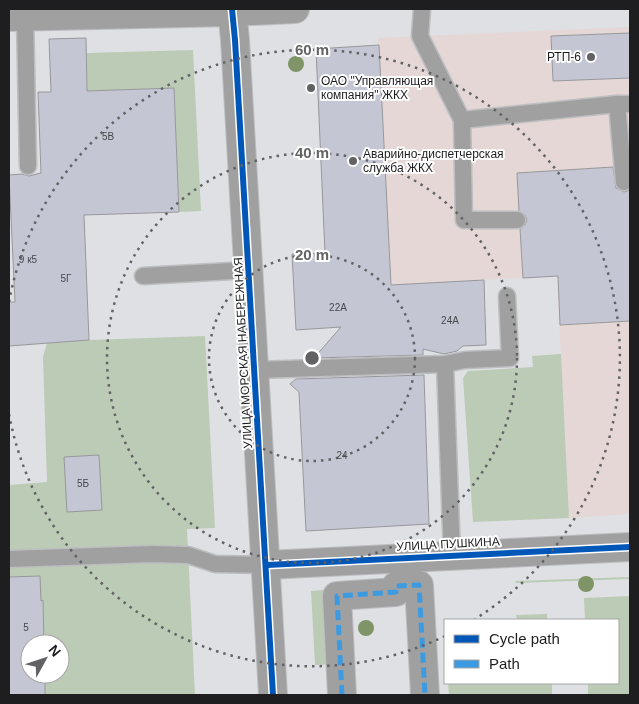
<svg xmlns="http://www.w3.org/2000/svg" width="639" height="704" font-family="Arial,sans-serif">
<rect width="100%" height="100%" fill="#dfe0e4"/>
<!-- industrial -->
<polygon fill="#e4d7d5" points="630,27 630,514 569,518 557,276 391,285 378,38"/>
<!-- green -->
<g fill="#bccbb5" fill-rule="evenodd">
<polygon points="193,50 201,211 179,212 174,88 87,91 87,53"/>
<path d="M205 336 215 528 187 529 195 695H9V485L47 482 43 357 47 343 89 340ZM30 644H60V674H30Z"/>
<polygon points="561,354 569,518 473,522 463,378 468,371 533,367 532,356"/>
<polygon points="630,577 630,579 516,583 515,581"/>
<polygon points="334,589 337,664 315,665 311,591"/>
<polygon points="630,596 630,695 588,695 588,683 618,683 618,620 585,620 584,598"/>
<polygon points="547,614 547,620 517,620 516,615"/>
<polygon points="448,683 552,683 552,695 449,695"/>
</g>
<!-- building -->
<g fill="#c4c6d3" stroke="#98989b">
<polygon points="630,33 630,78 553,81 551,36"/>
<polygon points="86,38 87,91 174,88 179,212 84,215 89,340 9,346 9,302 15,302 9,175 22,174 29,176 41,173 38,92 51,92 49,39"/>
<polygon points="379,45 391,285 484,280 486,345 463,346 457,351 444,354 423,349 423,355 314,358 341,327 296,330 292,254 325,253 316,49"/>
<polygon points="613,167 616,188 624,192 630,190 630,321 560,325 558,276 523,278 520,229 525,225 527,220 525,215 519,211 517,173"/>
<polygon points="424,375 429,524 306,531 299,392 290,384 296,379"/>
<polygon points="99,455 102,510 67,512 64,457"/>
<polygon points="40,576 41,601 43,600 44,644 30,644 30,674 45,674 45,695 9,695 9,577"/>
</g>
<g fill="none" stroke-linecap="round" stroke-linejoin="round">
<defs>
<g id="lane">
<polyline points="422,9 420,36 462,120 464,220 517,220"/>
<polyline points="25,16 28,166"/>
<polyline points="462,120 617,104"/>
<polyline points="624,182 617,104 630,104"/>
<polyline points="143,276 249,270"/>
<polyline points="445,364 452,556"/>
<polyline points="255,370 445,364 465,360 510,358 507,296"/>
<polyline points="9,559 152,554 188,555 215,564 267,565"/>
</g>
<g id="street">
<polyline points="232,9 235,40 273,695"/>
<polyline points="9,17 232,12 295,9"/>
<polyline points="267,565 630,547"/>
<polyline points="342,695 337,596 396,592 396,586 419,585 425,695"/>
</g>
</defs>
<!-- lane casing -->
<use href="#lane" stroke="#bdbec0" stroke-width="19"/>
<!-- street casing -->
<use href="#street" stroke="#bdbec0" stroke-width="30"/>
<!-- lane -->
<use href="#lane" stroke="#a1a0a1" stroke-width="16"/>
<!-- street -->
<use href="#street" stroke="#a1a0a1" stroke-width="28"/>
<!-- quiet -->
<polyline stroke="#3c9be0" stroke-width="5" stroke-dasharray="10 5" stroke-linecap="butt" points="342,695 337,596 396,592 396,586 419,585 425,695"/>
<defs>
<g id="cycleway">
<polyline points="232,9 235,40 273,695"/>
<polyline points="267,565 630,547"/>
</g>
</defs>
<!-- cycleway casing -->
<use href="#cycleway" stroke="#fff" stroke-width="9"/>
<!-- cycleway -->
<use href="#cycleway" stroke="#0057b8" stroke-width="6"/>
</g>
<!-- trees -->
<g fill="#7f9568">
<circle cx="296" cy="64" r="8"/>
<circle cx="586" cy="584" r="8"/>
<circle cx="366" cy="628" r="8"/>
</g>
<!-- distance rings -->
<g fill="none" stroke="#626265" stroke-width="2.5" stroke-dasharray="2.5 5">
<circle cx="312" cy="358" r="103"/>
<circle cx="312" cy="358" r="205"/>
<path d="M445 636A308 308 0 0 1 9 414M9 302A308 308 0 1 1 475 619"/>
</g>
<!-- markers -->
<g fill="#626265" stroke="#fff" stroke-width="2">
<circle cx="591" cy="57" r="5"/>
<circle cx="311" cy="88" r="5"/>
<circle cx="353" cy="161" r="5"/>
</g>
<g text-anchor="middle" stroke-width="4" stroke-linejoin="round" paint-order="stroke">
<!-- number labels -->
<g font-size="10" fill="#48484e">
<text x="108" y="140">5В</text>
<text x="28" y="263">9 к5</text>
<text x="66" y="282">5Г</text>
<text x="338" y="311">22А</text>
<text x="450" y="324">24А</text>
<text x="342" y="459">24</text>
<text x="83" y="487">5Б</text>
<text x="26" y="631">5</text>
</g>
<!-- poi labels -->
<g font-size="12" fill="#1e1e21" stroke="#fff" text-anchor="start">
<text x="581" y="61" text-anchor="end">РТП-6</text>
<text x="321" y="85">ОАО "Управляющая<tspan x="321" dy="14">компания" ЖКХ</tspan></text>
<text x="363" y="158">Аварийно-диспетчерская<tspan x="363" dy="14">служба ЖКХ</tspan></text>
</g>
<!-- street labels -->
<g font-size="12" fill="#1e1e21" stroke="#fff">
<text transform="translate(243 353) rotate(-93)" y="4">УЛИЦА МОРСКАЯ НАБЕРЕЖНАЯ</text>
<text transform="translate(448 544) rotate(-3)" y="4">УЛИЦА ПУШКИНА</text>
</g>
</g>
<circle cx="312" cy="358" r="8" fill="#626265" stroke="#fff" stroke-width="2.5"/>
<g font-size="15" text-anchor="middle" font-weight="bold" fill="#626265" stroke="#fff" stroke-width="4" stroke-linejoin="round" paint-order="stroke">
<text x="312" y="55">60 m</text>
<text x="312" y="158">40 m</text>
<text x="312" y="260">20 m</text>
</g>
<!-- border -->
<rect width="639" height="704" fill="none" stroke="#1e1e21" stroke-width="20"/>
<!-- legend -->
<rect x="444" y="619" width="175" height="65" fill="#ffffff" stroke="#a5a5a6"/>
<rect x="454" y="635" width="25" height="8" fill="#0057b8" stroke="#a5a5a6"/>
<text x="489" y="644" font-size="15" fill="#1e1e21">Cycle path</text>
<rect x="454" y="660" width="25" height="8" fill="#3c9be0" stroke="#a5a5a6"/>
<text x="489" y="669" font-size="15" fill="#1e1e21">Path</text>
<!-- north arrow -->
<g transform="translate(45 659) rotate(50)"><circle r="24" fill="#ffffff" stroke="#a5a5a6"/>
<path d="M0-4L9 19L0 12L-9 19Z" fill="#626265"/>
<text y="-8" font-size="14" font-weight="bold" text-anchor="middle" fill="#1e1e21">N</text>
</g>
</svg>
